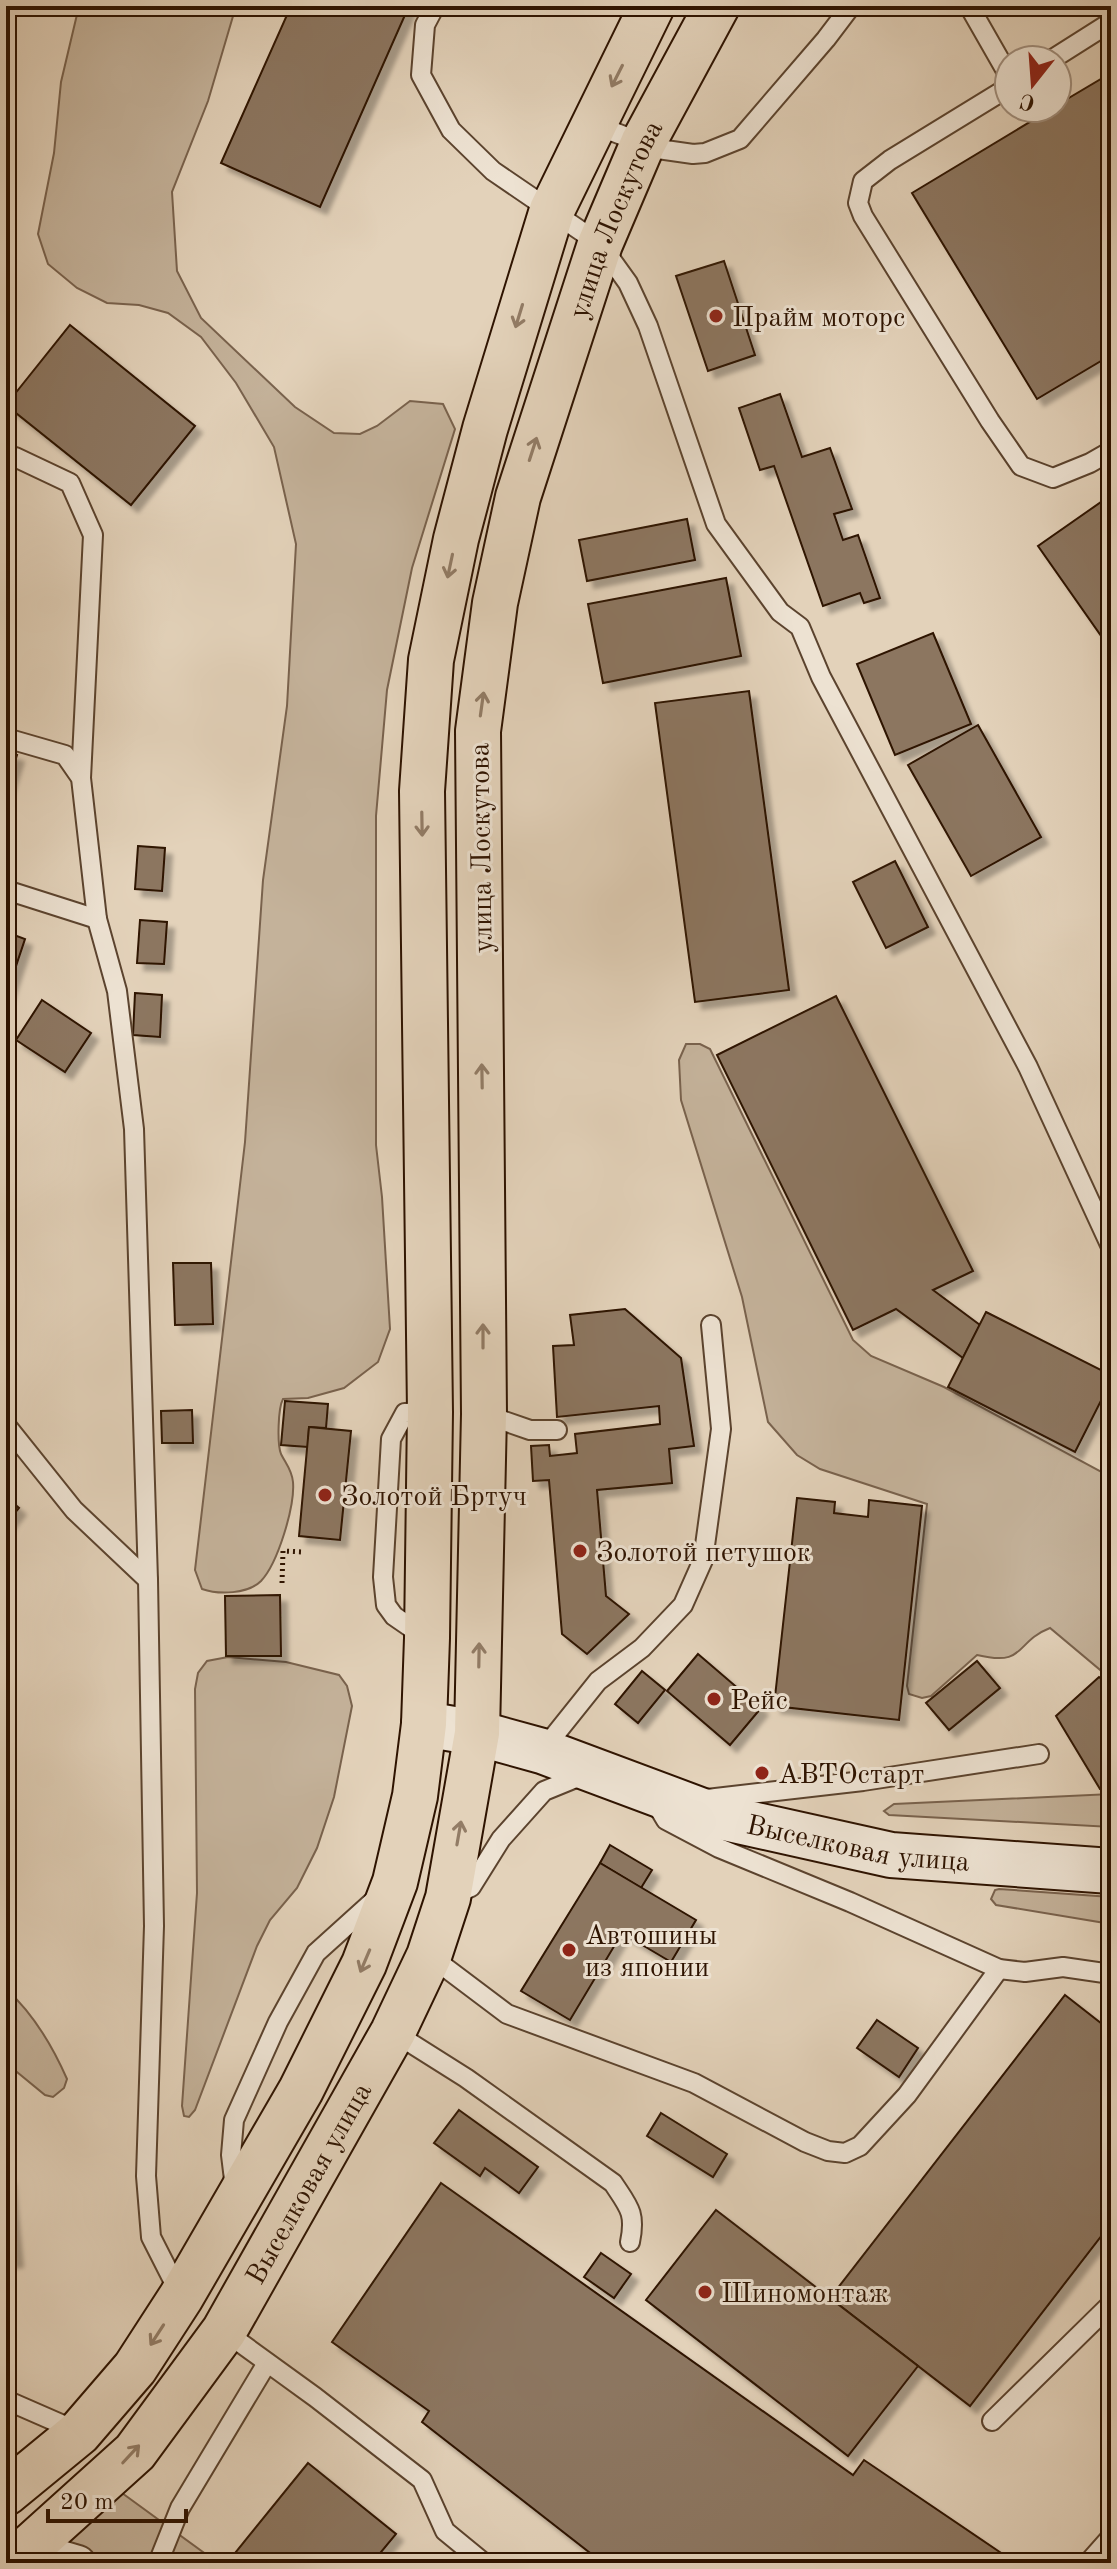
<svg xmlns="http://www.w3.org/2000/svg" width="1117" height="2569" font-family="'Old Standard TT',serif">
<defs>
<filter id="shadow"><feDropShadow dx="7" dy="7" stdDeviation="2" flood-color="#0004"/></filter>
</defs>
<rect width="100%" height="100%" fill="#e3d2ba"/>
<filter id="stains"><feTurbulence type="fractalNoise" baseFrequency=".0025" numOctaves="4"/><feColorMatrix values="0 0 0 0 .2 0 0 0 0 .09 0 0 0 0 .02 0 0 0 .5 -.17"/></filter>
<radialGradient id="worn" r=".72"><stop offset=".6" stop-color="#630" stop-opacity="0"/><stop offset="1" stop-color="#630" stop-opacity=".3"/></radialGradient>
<!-- green -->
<g fill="#c4b29a" stroke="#79624d" stroke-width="2">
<path d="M79 6H236L208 101 172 192 177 271 201 318 295 407 334 433 360 434 377 426 410 401 443 404 455 429 412 568 387 690 376 816V1145L382 1197 390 1329 378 1362 344 1388 308 1398 283 1399C278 1408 277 1444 281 1454 286 1464 292 1470 293 1482 295 1506 278 1563 261 1581 248 1594 219 1595 202 1589L195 1570 245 1142 263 880 287 706 296 544 274 447 236 383 201 337 168 313 139 305 107 303 77 288 48 264 38 234 54 153 61 82Z"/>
<path d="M686 1044H700L710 1049 853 1340 871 1356 944 1387 1111 1477V1679L1050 1628C1014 1642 1027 1667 977 1655L931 1696 922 1698 909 1694 907 1686 927 1504 820 1469 797 1455 768 1422 742 1297 681 1100 679 1060Z"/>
<polygon points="228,1657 286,1662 339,1675 347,1686 352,1706 334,1797 317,1848 297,1888 270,1920 257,1946 195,2110 189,2117 184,2116 182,2106 197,1893 195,1689 198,1673 207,1661"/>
<polygon points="1111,1794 1111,1827 889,1815 884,1811 894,1804"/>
<polygon points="999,1889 1111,1897 1111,1924 996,1905 991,1899 995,1890"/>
<path d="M6 1989C34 2014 52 2045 67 2079L64 2088 53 2097 45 2095 6 2063Z"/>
<polygon points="122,2493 218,2563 20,2563"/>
</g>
<!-- building -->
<g fill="#8c7661" stroke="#2e1300" stroke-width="2" filter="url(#shadow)">
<polygon points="291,6 409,6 320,207 221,163"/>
<polygon points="1111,73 1111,355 1037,399 912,193 1053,108 1057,108 1057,105"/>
<polygon points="724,261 755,355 708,371 676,276"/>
<polygon points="70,325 195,426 131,505 6,405"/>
<polygon points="780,394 802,457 830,448 852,509 834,514 843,540 858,535 880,598 864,603 860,593 823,606 774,466 760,470 739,408"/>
<polygon points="1111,495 1111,650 1038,546"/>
<polygon points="687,519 695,560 587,581 579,540"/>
<polygon points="726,578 741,656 603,683 588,604"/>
<polygon points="933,633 971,724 895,755 857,664"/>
<polygon points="749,691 789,990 695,1002 655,703"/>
<polygon points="978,725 1041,837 971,876 908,765"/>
<polygon points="6,752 17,755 6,789"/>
<polygon points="138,846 165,848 162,891 135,889"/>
<polygon points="895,861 928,927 886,948 853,882"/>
<polygon points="140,920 167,922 164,964 137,963"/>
<polygon points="6,932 25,939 6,996"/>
<polygon points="135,993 162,995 160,1037 133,1035"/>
<polygon points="836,996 973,1271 933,1290 980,1325 963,1358 896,1309 853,1330 717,1055"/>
<polygon points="42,1000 91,1033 65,1072 16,1040"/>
<polygon points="173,1263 211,1263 213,1324 175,1325"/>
<polygon points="625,1309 681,1358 694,1446 669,1449 672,1483 597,1490 606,1596 629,1614 587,1654 562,1634 549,1480 533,1481 531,1446 549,1445 550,1456 577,1453 575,1434 660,1424 659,1406 557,1417 553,1346 574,1345 570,1315"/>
<polygon points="986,1312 1111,1375 1111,1381 1075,1452 948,1387"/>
<polygon points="285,1401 328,1404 326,1428 309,1427 308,1447 281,1445"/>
<polygon points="192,1410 193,1443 162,1443 161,1411"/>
<polygon points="309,1427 351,1431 340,1540 299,1536"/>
<polygon points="6,1497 19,1508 6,1524"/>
<polygon points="797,1498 835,1502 834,1513 868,1517 869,1500 922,1506 899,1720 774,1706"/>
<polygon points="280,1595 281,1656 226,1656 225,1596"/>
<polygon points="698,1654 761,1708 730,1745 667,1691"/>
<polygon points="977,1661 1000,1688 949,1730 926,1703"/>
<polygon points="642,1671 665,1690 638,1723 615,1704"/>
<polygon points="1099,1677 1111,1686 1111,1789 1100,1789 1056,1716"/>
<polygon points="610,1845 652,1870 641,1888 600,1863"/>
<polygon points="600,1863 696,1920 671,1962 622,1933 570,2020 521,1991"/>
<polygon points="1065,1995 1111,2031 1111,2234 1106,2230 970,2406 830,2298"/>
<polygon points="877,2020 918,2048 899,2077 857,2048"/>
<polygon points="459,2110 538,2167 519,2193 485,2168 480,2176 434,2143"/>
<polygon points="661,2113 727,2154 713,2177 647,2136"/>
<polygon points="6,2177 8,2177 16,2260 6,2261"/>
<polygon points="441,2183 853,2475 864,2460 1013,2561 1012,2563 603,2563 422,2422 429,2411 332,2342"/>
<polygon points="716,2210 918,2366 848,2456 646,2300"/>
<polygon points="601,2253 631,2274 614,2298 584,2277"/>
<polygon points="308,2463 396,2534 372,2563 248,2563 235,2553"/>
</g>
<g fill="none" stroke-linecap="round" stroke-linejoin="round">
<defs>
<g id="lane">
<polyline points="435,6 425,25 421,75 451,130 493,171 600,244 628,283 648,326 716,524 780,612 800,627 821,677 1028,1067 1111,1247"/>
<polyline points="969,6 1009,76"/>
<polyline points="1051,60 1111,22"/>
<polyline points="1009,87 890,160 863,181 858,203 863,216 990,421 1021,466 1053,478 1090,463 1111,451"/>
<polyline points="593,124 658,149 693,154 705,153 740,139 826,39 851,6"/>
<polyline points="6,459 15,457 70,483 93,535 81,778"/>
<polyline points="6,738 65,755 81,778 97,919 117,991 134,1129 148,1580 154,1926 146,2176 151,2237 180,2294"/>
<polyline points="6,890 97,919"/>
<polyline points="484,1414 530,1430 557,1430"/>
<polyline points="6,1425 74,1510 148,1580"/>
<polyline points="423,1636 394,1616 386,1605 383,1577 391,1439 405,1413 430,1412"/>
<polyline points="542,1751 598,1681 642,1648 683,1605 703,1560 721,1429 711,1325"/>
<polyline points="707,1799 863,1781 1039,1754"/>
<polyline points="657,1805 666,1820 719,1848 850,1902 999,1969 1025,1972 1063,1967 1111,1974"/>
<polyline points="451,1896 471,1887 501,1839 544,1791 588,1773"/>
<polyline points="430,1956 507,2014 694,2083 805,2142 828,2151 845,2153 860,2146 907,2095 999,1969"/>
<path d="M393 2032 466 2078 613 2183C629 2207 636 2213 630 2242"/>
<polyline points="235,2188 231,2155 234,2120 278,2022 316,1953 378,1897"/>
<polyline points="224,2331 315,2397 422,2480 445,2531 484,2563"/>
<polyline points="6,2400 77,2431"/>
<polyline points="992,2421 1111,2304"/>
<polyline points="158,2563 180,2508 267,2363"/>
<polyline points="1088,2563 1111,2537"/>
</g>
<polyline id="street" points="30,2549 78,2563"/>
<g id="secondary">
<path id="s1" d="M424 1724 477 1733 542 1751 716 1816 891 1855 1111 1871"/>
</g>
<g id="primary">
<polyline points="6,2493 79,2433 135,2368 181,2297 301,2090 364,1964 395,1882 415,1796 424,1724 427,1638 430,1412 422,791 431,660 456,539 485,429 552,210 652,6"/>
<path id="s2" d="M12 2563 135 2452 224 2331 393 2032 429 1956 448 1898 477 1733 484 1414 478 731 495 603 518 497 600 244 643 143 717 6"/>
</g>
</defs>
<!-- lane casing -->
<use href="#lane" stroke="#5b432e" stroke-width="22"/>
<!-- street casing -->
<use href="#street" stroke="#5b432e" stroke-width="38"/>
<!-- secondary casing -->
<use href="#secondary" stroke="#2e1300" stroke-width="48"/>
<!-- primary casing -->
<use href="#primary" stroke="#2e1300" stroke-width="48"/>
<!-- path -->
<polyline stroke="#2e1300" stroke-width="5" stroke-dasharray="2 4" stroke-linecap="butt" points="282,1583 283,1551 303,1552"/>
<!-- lane -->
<use href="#lane" stroke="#ede2d2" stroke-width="18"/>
<!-- street -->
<use href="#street" stroke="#ede2d2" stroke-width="34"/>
<!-- secondary -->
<use href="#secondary" stroke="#ede2d2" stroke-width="44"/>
<!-- primary -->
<use href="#primary" stroke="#e3d2ba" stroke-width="44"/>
</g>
<!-- one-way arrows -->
<defs><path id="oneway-shaft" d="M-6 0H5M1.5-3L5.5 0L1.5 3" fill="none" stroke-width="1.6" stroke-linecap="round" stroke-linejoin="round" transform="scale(2)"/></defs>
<g stroke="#927c66">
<use href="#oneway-shaft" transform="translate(617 76) rotate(117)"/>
<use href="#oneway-shaft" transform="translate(519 316) rotate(107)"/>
<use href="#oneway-shaft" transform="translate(533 449) rotate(-72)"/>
<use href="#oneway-shaft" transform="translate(450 566) rotate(102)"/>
<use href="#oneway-shaft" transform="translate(482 704) rotate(-82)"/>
<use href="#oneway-shaft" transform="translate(422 824) rotate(89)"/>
<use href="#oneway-shaft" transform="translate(482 1076) rotate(-91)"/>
<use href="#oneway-shaft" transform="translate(483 1336) rotate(-90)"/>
<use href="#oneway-shaft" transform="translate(479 1655) rotate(-89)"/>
<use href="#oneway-shaft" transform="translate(459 1833) rotate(-80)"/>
<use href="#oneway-shaft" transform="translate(365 1961) rotate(113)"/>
<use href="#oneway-shaft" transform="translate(157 2335) rotate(123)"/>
<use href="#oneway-shaft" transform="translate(131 2454) rotate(-47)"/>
</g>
<!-- markers -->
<g fill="#8f2418" stroke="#ede2d2" stroke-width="3">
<circle cx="716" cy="316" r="8"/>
<circle cx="325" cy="1495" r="8"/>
<circle cx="580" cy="1551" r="8"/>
<circle cx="714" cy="1699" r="8"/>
<circle cx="762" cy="1773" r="8"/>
<circle cx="569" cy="1950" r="8"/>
<circle cx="705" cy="2292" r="8"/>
</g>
<g text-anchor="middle" stroke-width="6" stroke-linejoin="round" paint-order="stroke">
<!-- street labels -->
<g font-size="28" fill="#2e1300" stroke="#ede2d2">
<text dy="10" stroke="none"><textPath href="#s2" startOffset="2506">улица Лоскутова</textPath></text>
<text transform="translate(480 848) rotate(-91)" y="10">улица Лоскутова</text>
<text dy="10" stroke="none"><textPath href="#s1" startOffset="452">Выселковая улица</textPath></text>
<text dy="10" stroke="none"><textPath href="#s2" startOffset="486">Выселковая улица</textPath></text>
</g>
<!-- poi labels -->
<g font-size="28" fill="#2e1300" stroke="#ede2d2" text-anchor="start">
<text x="732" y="326">Прайм моторс</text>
<text x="341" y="1505">Золотой Бртуч</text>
<text x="596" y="1561">Золотой петушок</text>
<text x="730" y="1709">Рейс</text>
<text x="778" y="1783">АВТОстарт</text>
<text x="585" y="1944">Автошины<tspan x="585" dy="32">из японии</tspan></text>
<text x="721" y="2302">Шиномонтаж</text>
</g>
</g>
<!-- margin -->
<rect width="1117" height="2569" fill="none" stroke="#e3d2ba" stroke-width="32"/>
<rect x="8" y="8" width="1101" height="2553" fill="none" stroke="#2e1300" stroke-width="4"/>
<rect x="16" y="16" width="1085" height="2537" fill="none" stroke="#2e1300" stroke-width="2"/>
<!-- north arrow -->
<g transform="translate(1033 84) rotate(197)"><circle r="38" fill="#ede2d2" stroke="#a18f7e" stroke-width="2"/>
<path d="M0-6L14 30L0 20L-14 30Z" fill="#8f2418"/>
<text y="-12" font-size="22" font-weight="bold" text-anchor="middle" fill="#2e1300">С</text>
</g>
<!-- scale -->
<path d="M48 2509v12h138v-12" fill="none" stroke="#2e1300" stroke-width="4"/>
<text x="60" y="2509" font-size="24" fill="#2e1300" stroke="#ede2d2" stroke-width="6" paint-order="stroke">20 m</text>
<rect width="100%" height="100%" filter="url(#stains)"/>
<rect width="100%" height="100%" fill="url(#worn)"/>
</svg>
